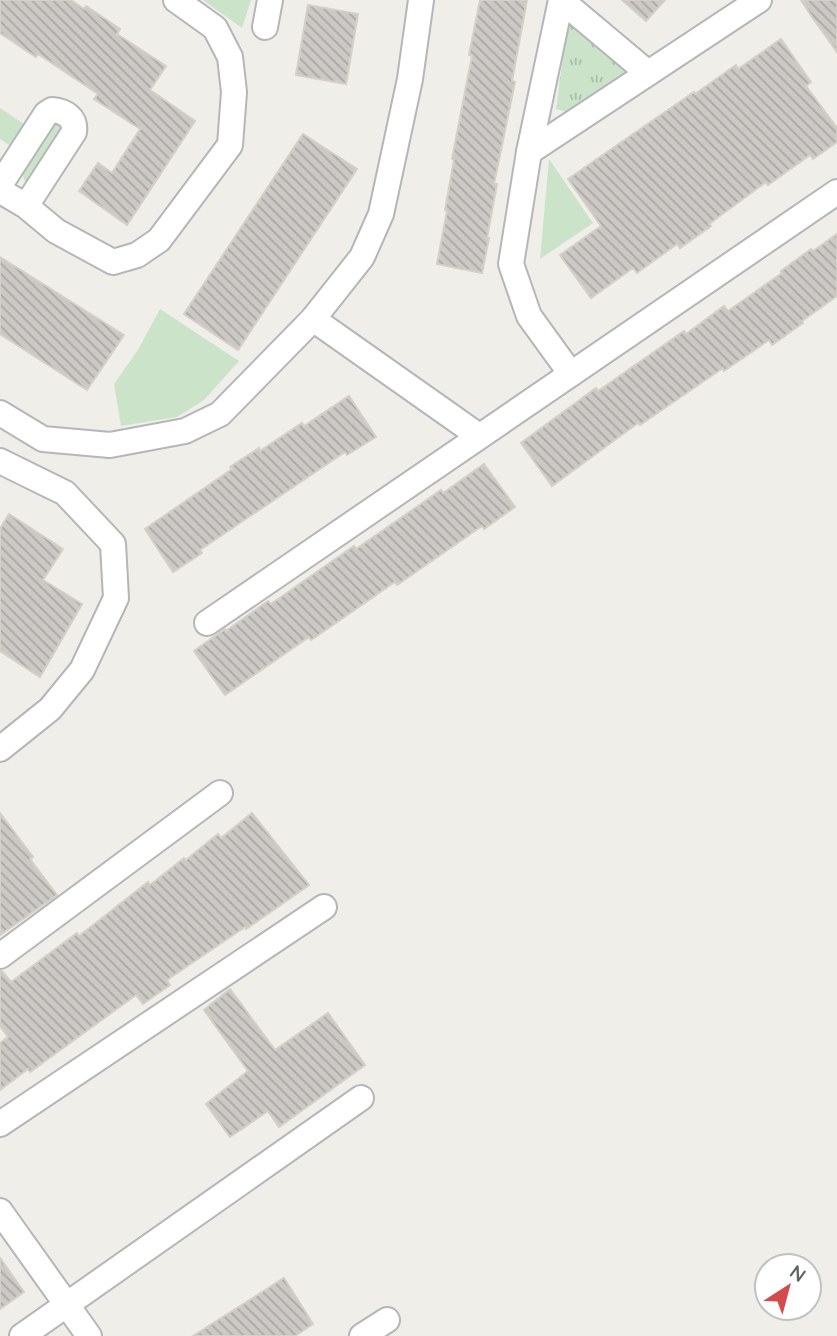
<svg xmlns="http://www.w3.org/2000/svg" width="837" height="1336" font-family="Quicksand,sans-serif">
<defs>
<pattern id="park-tufts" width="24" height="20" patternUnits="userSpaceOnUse" patternTransform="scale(1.75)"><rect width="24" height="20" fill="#cbe4c9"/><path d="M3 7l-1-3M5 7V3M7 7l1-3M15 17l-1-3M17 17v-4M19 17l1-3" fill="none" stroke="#a8bca7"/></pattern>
<pattern id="building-back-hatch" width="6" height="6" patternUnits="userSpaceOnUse" patternTransform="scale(1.75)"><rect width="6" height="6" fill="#ccc9c5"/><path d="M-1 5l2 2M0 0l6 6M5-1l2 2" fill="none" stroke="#a9a7a4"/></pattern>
</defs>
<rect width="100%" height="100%" fill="#f0eee9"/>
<!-- green -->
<g fill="#cbe4c9">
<polygon points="203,0 251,0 242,28"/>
<polygon points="0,108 24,124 9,145 0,139"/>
<polygon points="52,125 61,125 62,136 32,183 24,180 22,170"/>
<polygon points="549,159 593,223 540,259"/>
<polygon points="160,309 239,361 204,400 177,417 121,426 114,384 138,350"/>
</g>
<!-- park -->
<polygon fill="url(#park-tufts)" points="574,17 627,66 627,74 567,112 556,109 567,26"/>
<!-- building -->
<g fill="url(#building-back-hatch)" stroke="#d4cfc8" stroke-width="2">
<polygon points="0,0 71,0 84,9 86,6 120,29 117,34 166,66 150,90 195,121 127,225 79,191 98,163 112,173 140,129 94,99 98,94 38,54 36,57 0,33"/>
<polygon points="480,0 527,0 512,81 515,82 494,184 497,184 487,238 489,238 482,273 437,264 447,211 445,210 454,160 452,159 472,56 469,55"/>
<polygon points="622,0 665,0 646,21"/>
<polygon points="801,0 837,0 837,52 812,17"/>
<polygon points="308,5 358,14 346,84 296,75"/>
<polygon points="781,39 811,82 806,86 837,128 837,142 813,159 810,155 768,185 766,182 709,224 711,226 680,248 677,244 637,273 633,268 591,298 560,255 601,226 568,179 694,92 695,94 736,65 738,69"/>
<polygon points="303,134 357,169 238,350 184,314"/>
<polygon points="837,234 837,296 802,321 803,323 772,345 769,340 724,371 723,368 640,425 638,423 552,486 521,443 596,388 598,391 684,331 686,334 724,306 728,311 782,273 781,271 811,249 813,251"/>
<polygon points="0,257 124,335 87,390 0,334"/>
<polygon points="349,396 376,437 347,455 345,452 200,550 202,553 173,572 145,529 232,469 230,467 259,448 260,451 302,423 304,426"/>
<polygon points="484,464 515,507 484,529 482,526 397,585 395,582 311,640 309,637 225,695 194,651 225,629 226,631 268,601 271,604 354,546 356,549 441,490 443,493"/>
<polygon points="9,514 63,549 43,580 82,604 40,677 0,651 0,529"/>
<polygon points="0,813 33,857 30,859 57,895 0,935"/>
<polygon points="252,813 309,885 246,929 245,927 167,980 170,985 143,1004 136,995 30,1072 28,1069 0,1090 0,1043 8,1037 0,1026 0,971 2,971 11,982 77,933 79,936 148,882 150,885 184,858 186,860 218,834 221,838"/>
<polygon points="230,989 275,1050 328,1013 365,1065 279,1127 268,1111 230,1137 206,1104 248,1071 204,1010"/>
<polygon points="0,1258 24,1292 0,1309"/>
<polygon points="284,1278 313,1324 295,1336 193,1336"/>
</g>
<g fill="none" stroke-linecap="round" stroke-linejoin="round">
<defs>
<g id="minor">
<polyline points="561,0 529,152 511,264 529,316 571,374"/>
<polyline points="561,0 648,73"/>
<polyline points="265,27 270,0"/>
<polyline points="529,152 759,0"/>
<path d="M26 206 74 132C76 118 65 111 52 110L46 114 0 185V189L4 193 26 206 56 231 113 262 137 255 159 240 230 145 234 92 230 57 215 28 176 0"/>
<polyline points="313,319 479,436"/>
<polyline points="0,413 43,439 110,445 185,431 220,414 313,319 362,257 381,214 410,79 421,0"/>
<polyline points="0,461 65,493 113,544 116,598 82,670 50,709 0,749"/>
<polyline points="207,623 837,192"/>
<polyline points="0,956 220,793"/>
<polyline points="0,1124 324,907"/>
<polyline points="0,1211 89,1336"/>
<polyline points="22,1336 361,1098"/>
<polyline points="362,1336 387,1320"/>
</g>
</defs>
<!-- minor casing -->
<use href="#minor" stroke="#b4b6b9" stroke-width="28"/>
<!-- minor -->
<use href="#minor" stroke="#fff" stroke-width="24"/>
</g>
<!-- north arrow -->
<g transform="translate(788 1287) rotate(36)"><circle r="33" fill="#ffffff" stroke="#bfc1c2" stroke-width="2"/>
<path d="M0-5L12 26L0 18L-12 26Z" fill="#d44b4c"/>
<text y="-10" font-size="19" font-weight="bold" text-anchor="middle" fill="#606467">N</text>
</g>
</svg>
